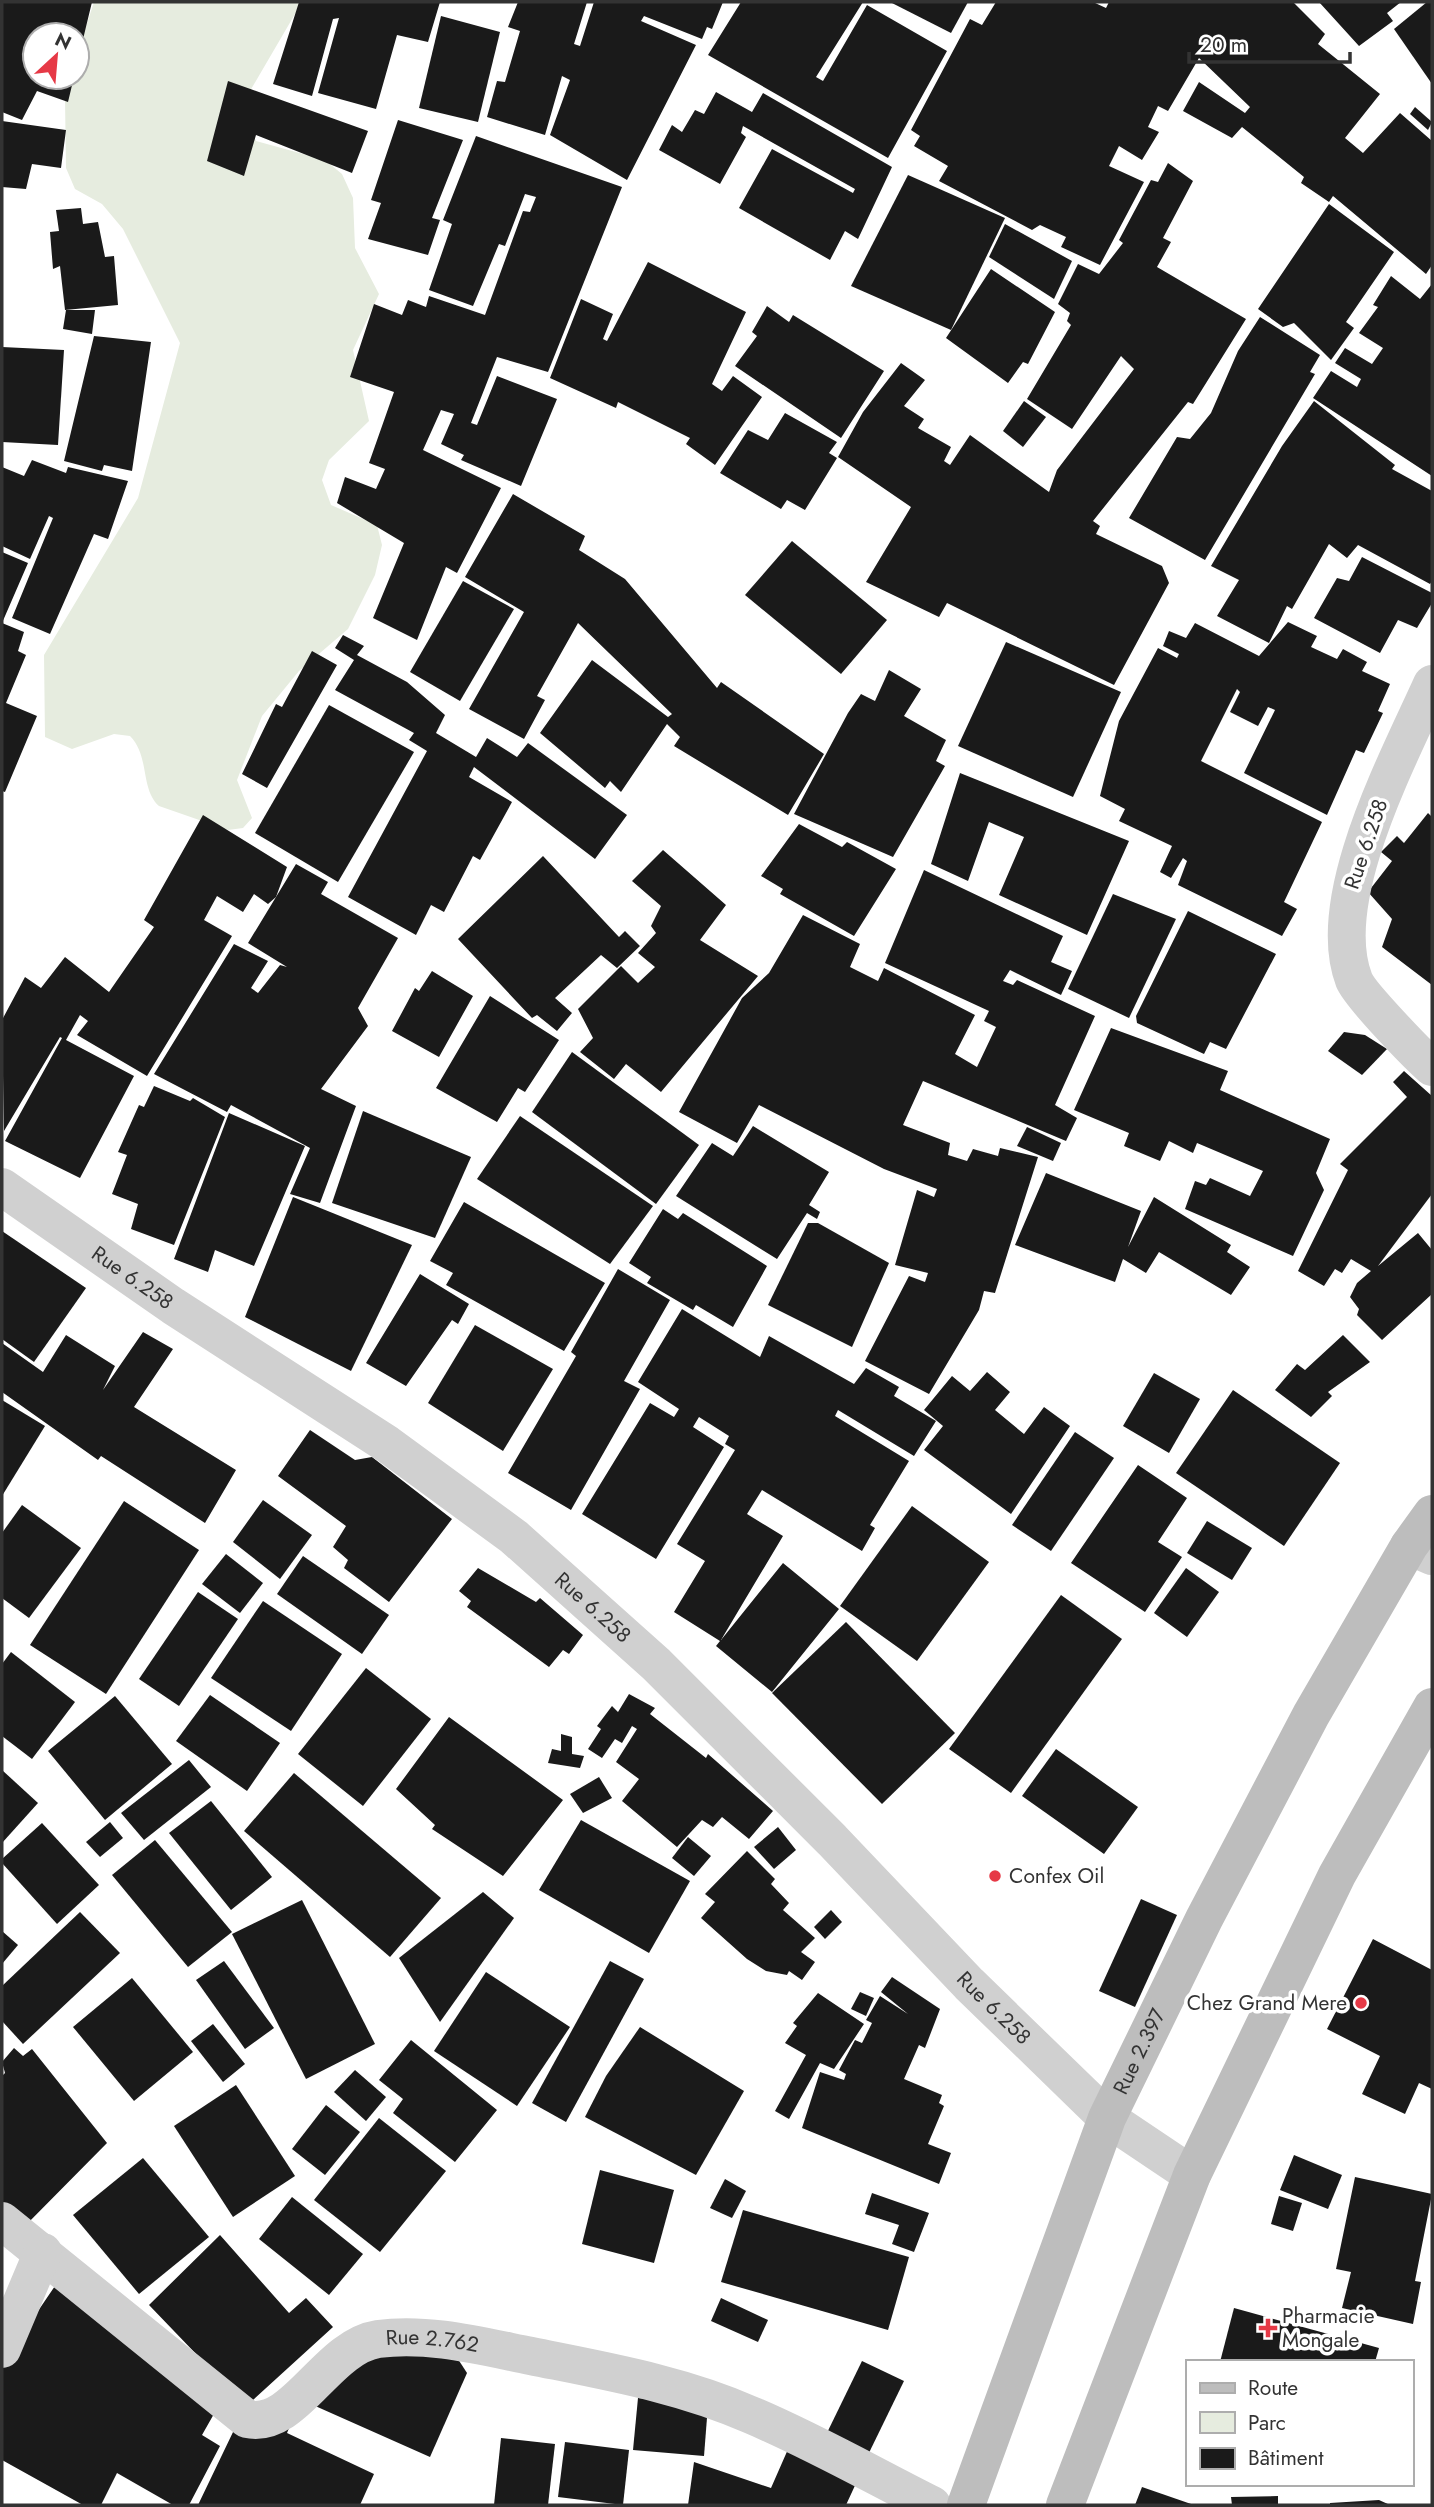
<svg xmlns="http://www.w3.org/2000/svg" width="1434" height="2507" font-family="Jost,sans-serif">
<rect width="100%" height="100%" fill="#fff"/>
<!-- green -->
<path fill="#e6ecdf" d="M94 2H302L250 91 248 123 256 141 325 160 342 174 353 198 355 248 379 294 353 350 369 421 329 460 322 480 331 505 377 525 382 545 375 575 348 629 299 671 262 716 237 780 252 818 243 828 228 830 159 806C140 789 150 756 130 736L114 734 72 749 45 737 44 655 138 498 180 343 123 229 102 204 75 189 66 168 65 99 71 77H77V54Z"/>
<!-- building -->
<g fill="#1a1a1a">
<polygon points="2,2 92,2 78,60 77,35 35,35 35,77 74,77 68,102 37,91 22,120 2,112"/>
<polygon points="299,2 440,2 428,42 397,35 376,109 318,93 339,18 333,19 312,96 273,84"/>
<polygon points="518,2 587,2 574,44 580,46 594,2 723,2 712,29 707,27 702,39 644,16 641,21 696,45 627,180 550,135 570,80 562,76 545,135 487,117 497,81 505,82 520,31 508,27"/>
<polygon points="741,2 863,2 816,77 823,81 867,5 947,51 888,158 708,55"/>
<polygon points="890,2 968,2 951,33"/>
<polygon points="996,2 1093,2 1106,8 1109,2 1293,2 1325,34 1318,44 1380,94 1345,138 1363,153 1400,113 1432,141 1432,265 1426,274 1333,196 1329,202 1301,183 1304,177 1242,127 1232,138 1183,111 1199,82 1245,113 1250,107 1199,58 1168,111 1158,106 1148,127 1159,132 1142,160 1119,146 1109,166 1144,182 1100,265 1061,247 1066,237 1040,225 1032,230 939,181 948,166 914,146 920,136 911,130 970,19 982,25"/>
<polygon points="1319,2 1401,2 1387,13 1393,21 1359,46"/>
<polygon points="1427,2 1432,2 1432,84 1394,29"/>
<polygon points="441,16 500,32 478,122 419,108"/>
<polygon points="228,81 368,131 352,173 256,135 244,176 207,161"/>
<polygon points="716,92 752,112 763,93 892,167 858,239 845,231 830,260 739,208 772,149 853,193 855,189 743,126 741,133 746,137 720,184 659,150 672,125 682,132 695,110 704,114"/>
<polygon points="1415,107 1432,122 1428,130 1410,114"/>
<polygon points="398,120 463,140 432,218 440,220 428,255 368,239 381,203 371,200"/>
<polygon points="2,121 66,130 61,168 32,164 26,189 2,187"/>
<polygon points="476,136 622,187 548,372 497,357 471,423 477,425 497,376 557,399 521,486 461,460 464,455 441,444 454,414 441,410 423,450 501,488 457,573 446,567 417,640 373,618 404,543 337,503 345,477 376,489 385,469 369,463 394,392 350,377 374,304 402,315 408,300 426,307 429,296 485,315 523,211 530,212 536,197 525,194 505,246 499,244 473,306 429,290 452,224 443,220"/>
<polygon points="1168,163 1193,181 1163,238 1171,242 1157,267 1246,319 1193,404 1188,402 1093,521 1100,526 1096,534 1162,566 1169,583 1114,685 947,603 939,617 866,582 911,507 838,457 863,412 901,363 925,380 904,406 924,419 918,428 951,447 944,461 950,465 970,435 1049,492 1057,470 1134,369 1121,356 1072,429 1027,399 1071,325 1067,321 1070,313 1058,304 1078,264 1099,274 1123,243 1119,240 1151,180 1158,182"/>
<polygon points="908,175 1005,218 951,330 851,286"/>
<polygon points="1329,204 1394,252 1346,322 1354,328 1331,360 1294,323 1283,327 1258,309"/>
<polygon points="81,208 83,224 98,222 105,257 114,256 118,305 65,310 60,266 53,269 50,232 59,231 56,210"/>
<polygon points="1005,224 1072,261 1054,299 989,257"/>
<polygon points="648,262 746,312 712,384 722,391 733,376 762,397 715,465 686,444 690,438 618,402 616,408 550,378 581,299 613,314 603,339 607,341"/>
<polygon points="991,269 1055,312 1028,364 1023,362 1008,383 946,338"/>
<polygon points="1391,276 1420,299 1432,284 1432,476 1313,398 1331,371 1357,387 1361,379 1335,363 1345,348 1372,364 1383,348 1359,333 1378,307 1373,305"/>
<polygon points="767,306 789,322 793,315 884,371 841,438 735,366 757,336 752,332"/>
<polygon points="66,310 95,310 92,334 63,329"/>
<polygon points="1260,317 1320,355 1310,372 1315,374 1205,560 1129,518 1177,437 1190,439 1211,413 1238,351"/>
<polygon points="94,336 151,342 132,471 104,465 102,471 64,461"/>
<polygon points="2,347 64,350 58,445 2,442"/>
<polygon points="1024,401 1046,417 1023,447 1003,431"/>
<polygon points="1314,401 1395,465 1392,469 1432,491 1432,581 1430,584 1358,545 1347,558 1329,544 1292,609 1287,606 1269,643 1217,616 1239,580 1211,566 1282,446"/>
<polygon points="785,413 837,442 829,453 837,458 805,510 787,500 781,509 720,473 748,430 768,440"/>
<polygon points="32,460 66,473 68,467 128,481 108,539 94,534 50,634 12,618 53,518 49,516 30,559 2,546 2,467 24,476"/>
<polygon points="513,494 585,536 579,550 625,579 717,688 721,682 824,754 788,815 674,746 680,737 667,724 621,792 610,781 605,788 540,733 592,660 668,717 672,714 578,623 537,696 545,700 524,739 469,709 524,612 465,577"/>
<polygon points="792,541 887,620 841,674 745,595"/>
<polygon points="2,552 28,563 2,623 24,632 18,651 26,655 6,703 37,716 5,792 2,791"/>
<polygon points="1362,557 1432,593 1432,603 1417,628 1398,620 1380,653 1314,618 1337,578 1349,581"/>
<polygon points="463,581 514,609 460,701 410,672"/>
<polygon points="1288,622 1317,636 1311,647 1337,659 1343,649 1367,662 1362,671 1390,684 1378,711 1383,713 1364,753 1356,750 1327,815 1244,773 1275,710 1268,707 1258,726 1230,712 1240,692 1237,689 1201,761 1322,822 1284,902 1297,909 1282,936 1178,885 1187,861 1183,858 1171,878 1160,872 1172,846 1119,821 1125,809 1100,796 1119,721 1158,648 1177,658 1179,654 1163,646 1169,631 1186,638 1195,623 1259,656"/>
<polygon points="343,635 364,646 357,655 407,682 445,715 436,733 476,757 487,738 517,757 528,743 627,815 595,859 474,767 469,777 512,802 480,860 473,856 444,912 431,905 416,935 348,897 427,751 409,740 414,733 335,690 354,660 335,648"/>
<polygon points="1006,642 1121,692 1073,797 958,746"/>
<polygon points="312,651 337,665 267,788 242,774 276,704 282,707"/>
<polygon points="889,670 921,689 904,716 946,740 936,761 945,766 893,857 794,814 848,713 861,694 875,701"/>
<polygon points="329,705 414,752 338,882 255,833"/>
<polygon points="960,773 1129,841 1087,935 999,895 1024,837 989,822 968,881 931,864"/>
<polygon points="1428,813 1432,817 1432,985 1382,947 1392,919 1368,892 1392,861 1381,852 1397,836 1404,843"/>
<polygon points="203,815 287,867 276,897 268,904 254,894 243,912 217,896 204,920 232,936 147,1076 77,1035 88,1021 80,1015 66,1040 134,1076 80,1178 5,1141 62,1038 60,1037 4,1131 2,1020 25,977 41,988 65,957 109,992 154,927 144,920"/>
<polygon points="799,824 842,847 847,842 896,869 854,936 780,894 783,889 761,876"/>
<polygon points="663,850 726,905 700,940 758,976 661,1092 626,1064 614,1079 580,1052 593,1038 578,1009 621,966 638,983 655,967 638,953 656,933 651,926 661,906 632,881"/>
<polygon points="543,856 619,937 625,931 640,946 617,968 601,955 555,998 572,1013 557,1031 537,1015 532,1018 458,939"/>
<polygon points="296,864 328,882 321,894 398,938 358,1008 368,1026 321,1089 356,1106 320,1203 290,1194 310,1148 231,1105 227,1112 154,1074 234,944 268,961 251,988 258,993 280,965 287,967 248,943"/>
<polygon points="924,870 1063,936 1051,962 1072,971 1061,995 1010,970 1003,981 1013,985 1017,980 1095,1016 1055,1105 1077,1118 1066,1141 923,1081 903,1125 950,1143 948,1155 967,1161 973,1149 998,1156 1000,1148 1038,1157 995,1293 984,1291 979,1310 929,1394 865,1361 909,1276 925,1282 928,1273 895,1265 917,1190 934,1197 937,1189 884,1169 759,1105 737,1143 679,1112 742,998 769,973 803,915 860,944 850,967 878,981 884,968 975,1015 955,1054 977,1067 996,1027 984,1021 989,1011 885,963"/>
<polygon points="1113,894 1176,919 1129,1018 1068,989"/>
<polygon points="1188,911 1276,954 1226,1049 1210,1042 1204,1054 1137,1023 1136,1016"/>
<polygon points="432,971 473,996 439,1057 392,1031 415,988 419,991"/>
<polygon points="490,996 559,1040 525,1092 518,1088 497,1122 436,1088"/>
<polygon points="1111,1028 1228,1071 1220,1090 1330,1139 1316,1173 1324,1190 1293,1256 1185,1209 1195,1181 1206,1185 1210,1178 1250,1196 1263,1171 1197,1143 1193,1153 1169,1141 1160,1161 1124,1146 1129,1133 1074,1110"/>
<polygon points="1344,1032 1365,1035 1387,1049 1362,1075 1328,1051"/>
<polygon points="572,1052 699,1145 656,1204 532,1112"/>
<polygon points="1404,1071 1432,1096 1432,1194 1378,1266 1418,1233 1432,1250 1432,1294 1382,1340 1357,1315 1359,1309 1350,1297 1357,1283 1371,1271 1351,1259 1342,1273 1335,1269 1324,1286 1298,1271 1348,1170 1340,1164 1407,1097 1393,1082"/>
<polygon points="154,1086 190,1101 193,1098 225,1117 174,1245 131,1229 138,1204 112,1194 127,1155 118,1152 139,1105 144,1107"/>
<polygon points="363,1111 471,1157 435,1238 332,1203"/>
<polygon points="229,1113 305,1146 254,1266 215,1250 208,1272 174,1259"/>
<polygon points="520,1116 653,1206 610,1264 477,1179"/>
<polygon points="753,1126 829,1172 809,1205 820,1212 817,1219 807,1213 777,1259 676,1196 712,1143 733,1156"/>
<polygon points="1027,1127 1061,1143 1053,1161 1017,1146"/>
<polygon points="1046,1173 1141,1211 1128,1247 1154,1197 1231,1245 1227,1252 1250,1267 1231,1295 1159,1252 1146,1273 1123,1259 1115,1282 1015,1245"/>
<polygon points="293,1197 412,1245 351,1371 245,1317"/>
<polygon points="464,1202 605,1283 564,1351 446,1285 453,1273 430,1261"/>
<polygon points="663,1209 678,1219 683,1213 767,1266 733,1327 696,1305 693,1310 647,1283 651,1277 629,1263"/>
<polygon points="808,1223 818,1223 889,1263 852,1347 768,1305"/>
<polygon points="2,1231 86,1288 34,1362 2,1339"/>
<polygon points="618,1269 670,1300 624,1381 640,1389 571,1510 508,1473 576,1356 571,1352"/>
<polygon points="420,1274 469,1304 458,1324 452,1320 406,1386 366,1363"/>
<polygon points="682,1309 760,1357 769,1336 854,1384 866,1368 899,1387 894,1396 936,1421 914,1456 838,1410 835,1416 909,1461 870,1525 875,1528 862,1551 762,1490 747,1514 783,1536 721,1640 783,1563 839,1609 772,1692 716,1646 720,1641 674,1612 705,1561 677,1544 735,1450 725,1444 729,1436 699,1417 693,1427 724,1447 656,1559 582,1514 650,1403 674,1417 679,1409 638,1382"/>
<polygon points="475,1325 553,1369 503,1451 428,1403"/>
<polygon points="143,1332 173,1349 134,1407 236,1470 205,1523 101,1456 98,1460 2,1392 2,1343 43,1372 66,1335 115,1366 103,1390"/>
<polygon points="1343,1335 1370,1362 1328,1392 1332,1396 1311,1417 1275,1390 1297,1364 1305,1370"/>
<polygon points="987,1372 1010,1392 995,1410 1024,1434 1044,1407 1070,1426 1011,1514 924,1450 943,1426 924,1410 952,1376 970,1391"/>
<polygon points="1154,1373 1200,1399 1169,1453 1123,1426"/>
<polygon points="1233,1390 1340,1463 1284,1546 1176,1473"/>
<polygon points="2,1400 45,1426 2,1496"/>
<polygon points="310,1430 355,1460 372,1457 452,1519 389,1602 344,1568 348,1560 333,1547 346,1526 278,1476"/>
<polygon points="1075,1432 1114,1458 1051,1551 1012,1525"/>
<polygon points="1138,1465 1187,1498 1158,1542 1182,1557 1145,1612 1071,1563"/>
<polygon points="263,1500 312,1535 280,1579 233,1542"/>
<polygon points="124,1501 199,1550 106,1694 30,1645"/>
<polygon points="22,1505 81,1548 29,1618 2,1598 2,1533"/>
<polygon points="912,1506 989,1562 917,1661 840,1606"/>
<polygon points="1207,1521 1252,1548 1232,1580 1187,1553"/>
<polygon points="226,1554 263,1583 240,1613 202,1584"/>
<polygon points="303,1556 389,1615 362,1654 277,1594"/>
<polygon points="478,1568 536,1602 540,1598 583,1635 569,1654 563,1650 549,1667 467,1607 471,1601 459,1591"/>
<polygon points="1186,1568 1219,1592 1187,1637 1154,1613"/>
<polygon points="198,1592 238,1619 179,1706 139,1679"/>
<polygon points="1061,1595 1122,1639 1011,1793 949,1749"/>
<polygon points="263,1601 342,1654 291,1731 211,1678"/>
<polygon points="846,1622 955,1733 882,1804 772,1693"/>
<polygon points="11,1652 75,1702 32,1759 2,1736 2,1664"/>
<polygon points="366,1668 431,1719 363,1806 298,1754"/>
<polygon points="629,1694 655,1708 650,1714 706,1758 708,1754 773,1811 749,1839 722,1817 713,1827 702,1820 677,1847 622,1801 639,1779 616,1762 637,1729 632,1726 622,1743 615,1739 602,1758 588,1749 601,1729 597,1726 612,1706 618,1712"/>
<polygon points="210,1695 280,1743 247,1791 176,1741"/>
<polygon points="115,1696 172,1764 105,1820 48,1751"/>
<polygon points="449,1717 563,1800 503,1876 432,1829 435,1825 396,1789"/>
<polygon points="561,1734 572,1737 572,1754 584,1756 580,1768 548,1763 552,1749 561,1751"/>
<polygon points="1056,1749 1138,1807 1104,1854 1022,1796"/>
<polygon points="189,1760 211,1787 144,1840 121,1813"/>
<polygon points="2,1770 38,1803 2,1843"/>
<polygon points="294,1773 441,1898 390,1957 244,1831"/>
<polygon points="599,1777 612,1798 583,1813 570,1794"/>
<polygon points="211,1801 272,1877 231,1910 169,1833"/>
<polygon points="581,1820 690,1881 649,1953 539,1890"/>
<polygon points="110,1822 123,1838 100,1857 86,1842"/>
<polygon points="42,1823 99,1885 57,1924 2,1863 2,1859"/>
<polygon points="778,1827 796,1850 774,1869 754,1847"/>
<polygon points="688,1837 711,1856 694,1876 672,1858"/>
<polygon points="155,1840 232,1932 188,1967 112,1875"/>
<polygon points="747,1851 775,1879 771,1884 789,1903 783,1910 815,1938 801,1952 815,1962 802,1980 789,1971 787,1975 766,1971 747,1959 701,1918 715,1902 705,1894"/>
<polygon points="483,1892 514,1918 440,2022 399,1958"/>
<polygon points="1141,1899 1177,1915 1135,2007 1099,1991"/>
<polygon points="302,1900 375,2044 306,2079 232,1934"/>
<polygon points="831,1910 842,1922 825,1939 814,1927"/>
<polygon points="80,1912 120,1953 23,2044 2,2021 2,1986"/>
<polygon points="2,1931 18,1945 2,1964"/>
<polygon points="1373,1939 1432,1970 1432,2089 1419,2083 1405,2114 1362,2094 1380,2056 1327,2029"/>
<polygon points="224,1961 274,2028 245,2049 196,1980"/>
<polygon points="610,1961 644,1979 566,2122 532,2103"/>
<polygon points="486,1972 570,2027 517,2106 434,2051"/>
<polygon points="892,1977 940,2009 925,2048 919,2045 904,2079 942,2095 939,2103 944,2106 928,2144 951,2153 939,2184 802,2128 820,2072 844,2080 846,2074 839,2070 855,2040 862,2043 872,2023 866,2020 880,1996 908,2014 881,1992"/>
<polygon points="132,1978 193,2052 134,2101 73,2027"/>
<polygon points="860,1992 874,1998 866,2016 851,2009"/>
<polygon points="818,1993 864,2024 834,2069 820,2063 789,2119 775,2111 806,2055 785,2043 797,2026 793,2023"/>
<polygon points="213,2024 245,2064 223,2082 191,2041"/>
<polygon points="640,2027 744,2091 696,2175 585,2117 606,2076"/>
<polygon points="411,2040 497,2110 455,2162 393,2113 403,2099 379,2080"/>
<polygon points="14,2048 23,2056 32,2049 107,2143 21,2230 2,2210 2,2076 5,2073 2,2062"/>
<polygon points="355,2070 386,2097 366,2121 334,2092"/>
<polygon points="236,2085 295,2176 233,2217 174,2126"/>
<polygon points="326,2105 360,2132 325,2175 292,2149"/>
<polygon points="379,2118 446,2171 380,2252 314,2200"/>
<polygon points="1294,2155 1342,2175 1328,2209 1280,2190"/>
<polygon points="143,2158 209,2237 139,2294 73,2215"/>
<polygon points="600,2170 674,2190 654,2263 582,2244"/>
<polygon points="1355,2177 1432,2194 1415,2281 1421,2282 1413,2324 1342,2308 1351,2272 1336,2269"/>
<polygon points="725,2179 746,2191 732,2218 710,2208"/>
<polygon points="872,2193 929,2213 914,2252 892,2244 899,2225 865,2214"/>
<polygon points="1279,2196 1302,2203 1293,2231 1271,2224"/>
<polygon points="292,2197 363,2254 329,2295 259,2239"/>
<polygon points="743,2210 909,2257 888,2330 721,2282"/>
<polygon points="220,2235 289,2313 306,2298 333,2327 243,2409 222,2381 149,2305"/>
<polygon points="57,2283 219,2405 202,2435 220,2446 189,2505 173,2505 117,2473 101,2505 83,2505 2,2460 2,2364"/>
<polygon points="721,2298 768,2320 758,2342 711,2321"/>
<polygon points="1234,2308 1379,2348 1375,2362 1220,2362"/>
<polygon points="365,2345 456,2356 467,2373 430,2457 313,2405"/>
<polygon points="862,2361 904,2381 865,2461 823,2441"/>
<polygon points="638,2398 708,2405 704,2456 633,2450"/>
<polygon points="292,2421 287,2433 374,2474 360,2505 198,2505 234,2430"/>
<polygon points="501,2438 555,2444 548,2505 494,2505"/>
<polygon points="565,2442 629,2450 623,2505 558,2497"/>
<polygon points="789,2447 858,2479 846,2505 688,2505 694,2462 771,2488"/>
<polygon points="1142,2487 1194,2505 1135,2505"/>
<polygon points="1278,2496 1278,2505 1232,2505 1231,2497"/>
<polygon points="1379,2500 1390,2505 1330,2505 1330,2503"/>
</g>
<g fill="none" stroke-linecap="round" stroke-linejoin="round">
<!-- street -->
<g stroke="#d0d0d0" stroke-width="38">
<path d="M1432 684C1398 760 1323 899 1354 980 1360 995 1418 1055 1432 1067"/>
<path id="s1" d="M2 1187 173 1306 387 1444 514 1537 656 1664 832 1840 969 1984 1107 2118 1192 2175"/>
<polyline points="1409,1546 1432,1556"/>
<path id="s2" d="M2 2221 247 2419C295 2430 326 2347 378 2339 428 2332 481 2346 531 2356 605 2371 681 2384 751 2415 813 2441 872 2475 932 2505"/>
<polyline points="2,2349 43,2252"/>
</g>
<!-- secondary -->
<g stroke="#bdbdbd" stroke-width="38">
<path id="s3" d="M966 2505 1107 2118 1204 1919 1311 1715 1409 1546 1432 1514"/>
<polyline points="1065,2505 1192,2175 1337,1875 1432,1707"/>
</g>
</g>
<!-- markers -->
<g fill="#e63946" stroke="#fff" stroke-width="2.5">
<circle cx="995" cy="1876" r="7"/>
<circle cx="1361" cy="2003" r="7"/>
<path d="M1264.5 2317.5h7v7h7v7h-7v7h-7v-7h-7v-7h7z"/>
</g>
<g text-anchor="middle" stroke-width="7" stroke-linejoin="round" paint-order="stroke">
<!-- street labels -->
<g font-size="21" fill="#333" stroke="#fff">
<text transform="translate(1366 844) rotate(-71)" y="7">Rue 6.258</text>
<text dy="7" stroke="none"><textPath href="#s1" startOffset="159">Rue 6.258</textPath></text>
<text dy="7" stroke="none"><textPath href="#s1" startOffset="726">Rue 6.258</textPath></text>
<text dy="7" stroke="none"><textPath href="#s1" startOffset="1293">Rue 6.258</textPath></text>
<text dy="7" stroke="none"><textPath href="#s3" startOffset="486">Rue 2.397</textPath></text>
<text dy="7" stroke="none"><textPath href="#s2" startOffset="528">Rue 2.762</textPath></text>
</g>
<!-- poi labels -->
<g font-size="21" fill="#333" stroke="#fff" text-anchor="start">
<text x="1009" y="1883">Confex Oil</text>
<text x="1347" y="2010" text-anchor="end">Chez Grand Mere</text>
<text x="1282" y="2323">Pharmacie<tspan x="1282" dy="24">Mongale</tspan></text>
</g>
</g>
<!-- border -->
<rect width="1434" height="2507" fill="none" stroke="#333333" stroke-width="7"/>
<!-- legend -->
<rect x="1186" y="2360" width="228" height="126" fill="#ffffff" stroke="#adadad" stroke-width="2"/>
<rect x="1200" y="2383" width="35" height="10" fill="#bdbdbd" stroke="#adadad" stroke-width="2"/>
<text x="1248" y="2395" font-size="21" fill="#333333">Route</text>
<rect x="1200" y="2412" width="35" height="21" fill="#e6ecdf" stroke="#adadad" stroke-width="2"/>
<text x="1248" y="2430" font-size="21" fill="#333333">Parc</text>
<rect x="1200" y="2448" width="35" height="21" fill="#1a1a1a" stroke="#adadad" stroke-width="2"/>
<text x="1248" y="2465" font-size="21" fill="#333333">Bâtiment</text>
<!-- north arrow -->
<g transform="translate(56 56) rotate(26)"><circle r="33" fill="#ffffff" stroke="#adadad" stroke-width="2"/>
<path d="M0-5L12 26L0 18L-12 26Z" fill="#e63946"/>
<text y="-10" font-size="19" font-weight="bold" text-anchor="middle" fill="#333333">N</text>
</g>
<!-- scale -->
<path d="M1189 52v10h161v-10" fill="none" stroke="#333333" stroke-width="3.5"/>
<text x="1200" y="52" font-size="21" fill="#333333" stroke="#ffffff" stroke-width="5" paint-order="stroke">20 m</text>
</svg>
